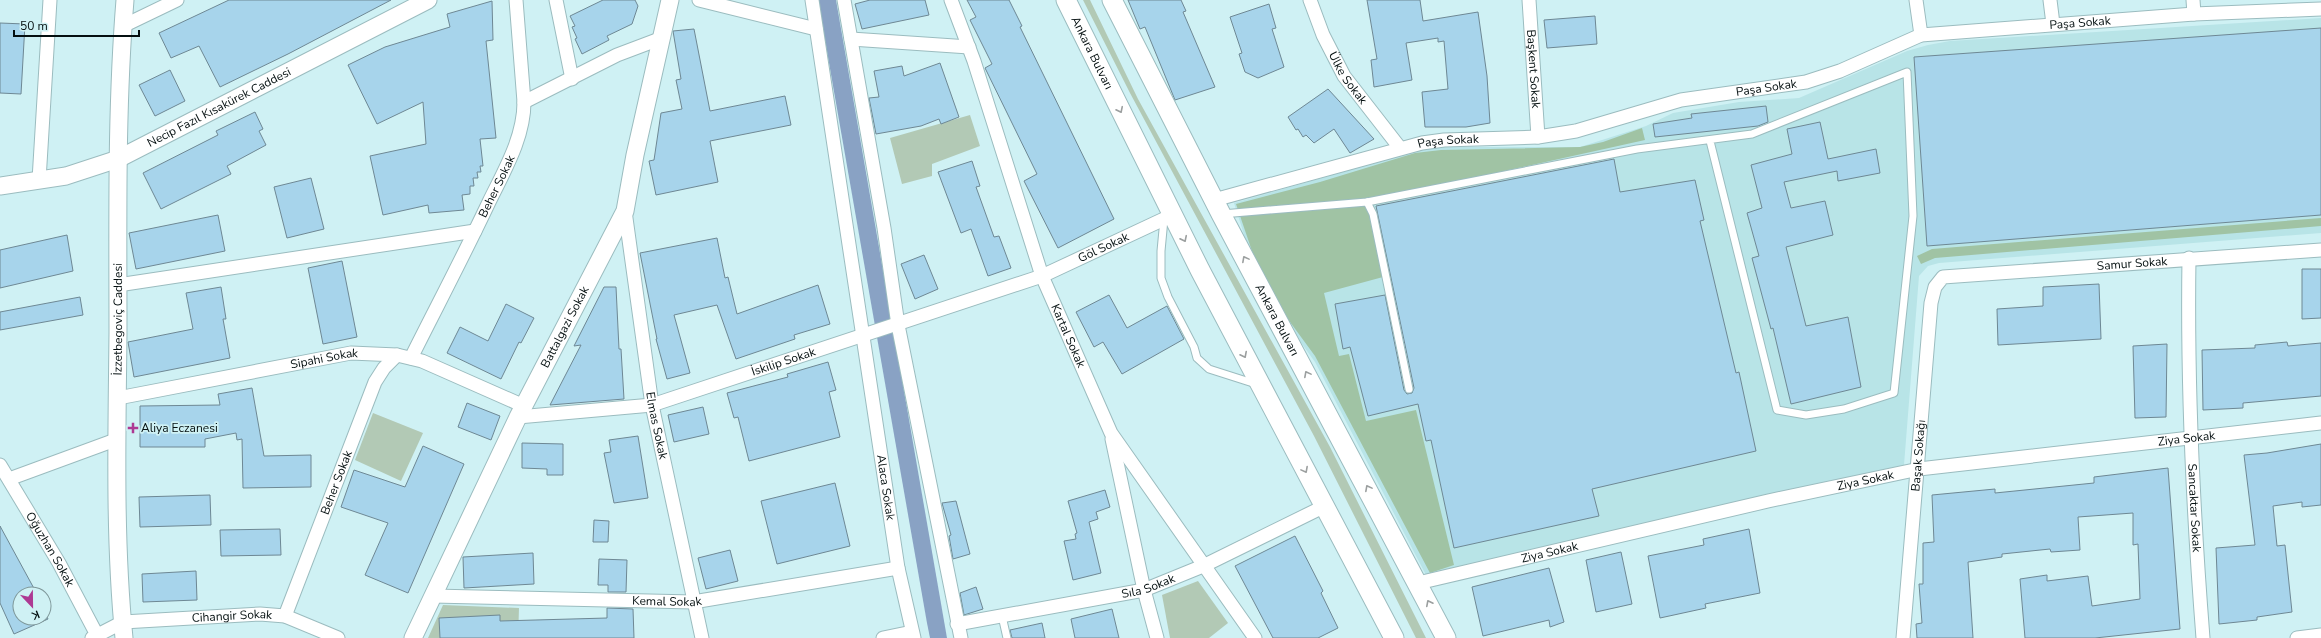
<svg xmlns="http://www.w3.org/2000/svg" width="2321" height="638" font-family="'Nunito Sans',sans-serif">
<rect width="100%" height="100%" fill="#cff1f4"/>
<!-- built -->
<polygon fill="#b8e4e7" points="2321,18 2321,233 1939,263 1928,266 1919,276 1904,465 1769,494 1427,577 1315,362 1281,315 1253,263 1234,203 1416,151 1442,147 1580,147 1646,126 1673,113 1739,102 1799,98 1907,51 1928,45 1950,41"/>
<!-- green -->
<g fill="#b2c9b5">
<polygon points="1083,0 1090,0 1138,99 1330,447 1426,638 1416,638 1314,436 1130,93"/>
<polygon points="970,115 980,146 932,164 932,176 902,184 890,138"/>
<polygon points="373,413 423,433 401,481 355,460"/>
<polygon points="1198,581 1228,623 1209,638 1170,638 1162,595"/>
<polygon points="443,605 519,608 518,638 428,638"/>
</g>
<!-- forest -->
<g fill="#a0c3a4">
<polygon points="1642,128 1645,140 1368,201 1383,277 1324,293 1339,356 1349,354 1366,421 1416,410 1454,565 1430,573 1315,356 1279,307 1253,254 1236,204 1320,182 1415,153 1441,150 1580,147 1603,142"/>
<polygon points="2321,218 2321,226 1935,258 1921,264 1917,256 1932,249"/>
</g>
<!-- water -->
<polygon fill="#89a2c4" points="818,0 836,0 947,638 930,638 927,623"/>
<!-- building -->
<g fill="#a7d4eb" stroke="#6e8894">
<polygon points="229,0 391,0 288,54 220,87 199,46 171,58 159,33"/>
<polygon points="603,0 635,0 638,6 632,24 607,36 609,40 582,54 575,39 577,38 572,27 575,26 570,16"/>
<polygon points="870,0 925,0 929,15 862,29 855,4"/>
<polygon points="967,0 1009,0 1022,26 1020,27 1114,219 1058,248 1024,181 1037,174 985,68 992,64 970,20 976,17"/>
<polygon points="1128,0 1181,0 1186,11 1183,12 1215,87 1175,100 1145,27 1140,29"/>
<polygon points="1367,0 1420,0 1423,21 1478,12 1487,76 1490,123 1466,127 1425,127 1422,92 1448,89 1444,41 1438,42 1438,38 1406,43 1412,80 1374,87 1371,60 1377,59"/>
<polygon points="492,1 493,40 486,41 496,138 480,139 483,166 480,166 481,172 477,172 478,178 473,178 474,186 470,186 470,194 462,195 464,210 429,213 428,205 383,215 370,156 426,144 423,102 377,124 348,65 385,47 450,27 447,14"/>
<polygon points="1269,4 1276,28 1272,29 1284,67 1258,78 1245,72 1239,54 1242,53 1230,17"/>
<polygon points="1595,16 1597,44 1547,48 1544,20"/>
<polygon points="0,23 25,24 21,94 0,93"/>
<polygon points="2321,28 2321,215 1927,246 1914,57"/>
<polygon points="694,29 710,111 785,96 791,125 710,141 718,182 656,195 649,161 654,160 661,113 682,109 676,80 681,79 673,31"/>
<polygon points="940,63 959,117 941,124 939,119 921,126 876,134 869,98 879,97 874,71 902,66 904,76"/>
<polygon points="170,70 185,101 155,116 139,85"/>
<polygon points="1328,89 1374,139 1350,153 1334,129 1314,143 1306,135 1303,137 1298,129 1296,130 1288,117"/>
<polygon points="1766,106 1768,122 1758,126 1655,137 1653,124 1692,118 1691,114"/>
<polygon points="255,112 263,129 259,131 266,145 227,166 231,174 161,209 143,173 218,135 216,131"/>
<polygon points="1820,122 1828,159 1876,149 1880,173 1838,181 1837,171 1784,182 1791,208 1825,201 1833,235 1786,247 1806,326 1848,317 1861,387 1791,404 1773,328 1771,329 1752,258 1759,256 1747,213 1762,208 1751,165 1792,154 1787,129"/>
<polygon points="1614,159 1620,192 1695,180 1704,220 1700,221 1736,373 1739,372 1756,451 1592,489 1599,516 1454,548 1431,440 1426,441 1418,404 1368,416 1350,347 1343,349 1335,304 1385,295 1404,390 1407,394 1412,393 1414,388 1376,206"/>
<polygon points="972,161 980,186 976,187 994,237 999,236 1011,268 988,276 971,229 961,233 938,172"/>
<polygon points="311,178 324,229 287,238 274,187"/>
<polygon points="218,215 225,251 136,269 129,233"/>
<polygon points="67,235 73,271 0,288 0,250"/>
<polygon points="717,238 725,278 728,277 737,314 818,285 830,324 794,335 795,339 736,359 717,305 674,315 690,373 667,379 656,339 657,339 640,253"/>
<polygon points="924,255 938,289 915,299 901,264"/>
<polygon points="342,261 357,337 323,344 308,268"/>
<polygon points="2302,269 2321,269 2321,318 2302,319"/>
<polygon points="2099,284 2101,339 1998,345 1997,309 2043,306 2043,287"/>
<polygon points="221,287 226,319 223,319 230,358 134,377 128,342 193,329 186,293"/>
<polygon points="604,287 616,287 619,349 621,349 624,399 550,405 581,345 574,346"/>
<polygon points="1109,295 1127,328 1167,306 1184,339 1122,374 1103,342 1094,347 1076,312"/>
<polygon points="80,297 83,315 0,330 0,312"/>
<polygon points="506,304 534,318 521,343 519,342 501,379 447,353 460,327 488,341"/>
<polygon points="2287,342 2288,346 2321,343 2321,396 2243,403 2243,408 2203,410 2202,350 2255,348 2255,345"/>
<polygon points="2167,344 2166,417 2135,418 2133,346"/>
<polygon points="828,362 836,390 829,392 840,437 749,461 738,417 734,418 727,393 788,377 787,374"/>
<polygon points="252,388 264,456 311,455 311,487 243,488 242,439 237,440 236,433 205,439 205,447 140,447 140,406 220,405 218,394"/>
<polygon points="467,403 500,416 491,440 458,427"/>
<polygon points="703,407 709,434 674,442 668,415"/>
<polygon points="638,436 648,498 614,503 604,453 611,452 609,440"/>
<polygon points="522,443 563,444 563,475 547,475 547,469 522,468"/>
<polygon points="2321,444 2321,505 2302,507 2302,502 2273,506 2277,546 2285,545 2292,612 2257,617 2257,620 2219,624 2216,548 2255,545 2244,455 2267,453"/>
<polygon points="423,446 464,464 408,593 365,575 388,523 341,507 354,470 405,487"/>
<polygon points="2168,468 2180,629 2095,638 2025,638 2020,579 2047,575 2047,581 2088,576 2092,606 2140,599 2138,544 2133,545 2133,513 2078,517 2080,550 2051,552 2050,549 2002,554 2002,557 1968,562 1973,638 1917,638 1916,624 1922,623 1919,584 1923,584 1923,543 1934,542 1932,495 1995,489 1995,493 2094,483 2094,477"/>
<polygon points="835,483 850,546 777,564 761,501"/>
<polygon points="1105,490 1110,507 1096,512 1098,519 1089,522 1101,573 1073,580 1064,541 1076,539 1075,534 1077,533 1068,501"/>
<polygon points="210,495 211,525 140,527 139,497"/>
<polygon points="956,501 970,554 953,559 949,536 951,535 942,503"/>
<polygon points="594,520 609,521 608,542 593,542"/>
<polygon points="0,526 37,594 20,594 20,618 44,618 44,610 48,619 14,634 0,603"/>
<polygon points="280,529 281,555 221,556 220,530"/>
<polygon points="1749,529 1760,593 1705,604 1706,608 1660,618 1648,556 1704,545 1703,539"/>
<polygon points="1295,536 1323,591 1321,593 1338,628 1318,638 1273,638 1235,566"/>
<polygon points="730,550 738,581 706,589 698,558"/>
<polygon points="1621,552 1632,604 1596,612 1586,560"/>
<polygon points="533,553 534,584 464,588 463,557"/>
<polygon points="599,559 627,560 626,592 608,592 608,585 598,585"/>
<polygon points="1549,568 1564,622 1550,627 1549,620 1483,636 1472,587"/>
<polygon points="196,571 197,600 143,602 142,574"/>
<polygon points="976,587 983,609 964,615 960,593"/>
<polygon points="607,608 633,609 634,638 440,638 439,618 500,615 500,621 607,618"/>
<polygon points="1112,609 1119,638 1075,638 1071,619"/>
<polygon points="1042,623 1045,638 1012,638 1010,630"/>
</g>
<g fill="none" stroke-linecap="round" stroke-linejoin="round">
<defs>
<g id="service">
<polyline points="1367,202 1373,214 1409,389"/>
<polyline points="1222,214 1367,202 1637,149 1752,134 1907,72 1913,216 1894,393 1844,409 1806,415 1777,410 1710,141"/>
<polyline points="1164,219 1161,251 1161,278 1168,297 1194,347 1197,358 1209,369 1256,384"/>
<polyline points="1002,616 1007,638"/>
</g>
<g id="minor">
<polyline points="556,0 572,79"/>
<polyline points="699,0 816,29"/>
<path id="s1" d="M812 0 898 568 914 638"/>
<polyline points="844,0 884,228 898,325 961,638"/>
<path id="s2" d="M951 0 974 61 1042 276 1111 433 1255 638"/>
<path id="s3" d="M1310 0 1323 35 1344 76 1400 148"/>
<path id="s4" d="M1529 0 1538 137"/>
<polyline points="1916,0 1921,35"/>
<polyline points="2050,0 2053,24"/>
<polyline points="2193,0 2194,14"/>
<polyline points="123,26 177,0"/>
<polyline points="851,39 969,47"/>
<polyline points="524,102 617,55 662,38"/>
<polyline points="39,180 50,0"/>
<path id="s5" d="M1214 200 1422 143 1444 140 1538 137 1576 131 1681 100 1806 82 1840 71 1921 35 2194 14 2321 9"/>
<path id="s6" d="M625 211 652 405 702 638"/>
<path id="s7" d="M2189 258C2187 385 2193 511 2203 638"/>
<polyline points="118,285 475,231"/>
<path id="s8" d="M411 358C437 306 464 255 489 202 504 171 524 138 524 102L516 0"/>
<path id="s9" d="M118 398 351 353 397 355 422 361 524 406"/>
<path id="s10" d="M518 417 652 405 1042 276 1164 219"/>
<polyline points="1112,439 1144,590 1157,638"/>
<path id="s11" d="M0 465 59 563 97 635"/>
<polyline points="9,479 118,439"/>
<path id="s12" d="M1418 583 1768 501 1919 469 2321 423"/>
<path id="s13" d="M433 596 693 602 898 568"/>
<path id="s14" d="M285 616 375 382 384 368 397 355"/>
<path id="s15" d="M957 624 1144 590 1203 566 1325 506"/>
<path id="s16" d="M92 638 123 622 260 614 285 616 338 638"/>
<polyline points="883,638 912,632"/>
<path id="s17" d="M1903 638 1931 303 1935 287 1943 277 2321 250"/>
<polyline points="2297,638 2321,635"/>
</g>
<g id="tertiary">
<path id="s18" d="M0 186 66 176 118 159 428 0"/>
<path id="s19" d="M124 638C114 537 117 435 118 333 118 222 116 111 125 0"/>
<path id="s20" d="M413 638 518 417 625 211 635 155 670 0"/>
</g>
<g id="secondary">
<path id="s21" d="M1066 0 1200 270 1394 638"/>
<path id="s22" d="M1112 0 1221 214 1446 638"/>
</g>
</defs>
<!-- service casing -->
<use href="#service" stroke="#9bbcbf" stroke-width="9"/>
<!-- minor casing -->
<use href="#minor" stroke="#9bbcbf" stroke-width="15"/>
<!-- tertiary casing -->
<use href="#tertiary" stroke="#9bbcbf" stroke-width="19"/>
<!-- secondary casing -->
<use href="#secondary" stroke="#9bbcbf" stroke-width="21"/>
<!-- service -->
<use href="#service" stroke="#fff" stroke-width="7"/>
<!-- minor -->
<use href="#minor" stroke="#fff" stroke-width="13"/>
<!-- tertiary -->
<use href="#tertiary" stroke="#fff" stroke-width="17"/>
<!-- secondary -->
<use href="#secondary" stroke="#fff" stroke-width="19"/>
</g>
<!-- one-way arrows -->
<defs><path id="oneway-chevron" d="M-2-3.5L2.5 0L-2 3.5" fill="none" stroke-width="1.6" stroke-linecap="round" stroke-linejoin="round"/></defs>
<g stroke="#9b9f9f">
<use href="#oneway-chevron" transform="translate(1120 110) rotate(64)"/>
<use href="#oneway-chevron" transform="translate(1184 239) rotate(64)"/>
<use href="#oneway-chevron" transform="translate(1245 259) rotate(-118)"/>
<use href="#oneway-chevron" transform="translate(1244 355) rotate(63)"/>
<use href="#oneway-chevron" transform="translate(1307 374) rotate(-118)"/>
<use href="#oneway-chevron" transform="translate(1305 470) rotate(62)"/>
<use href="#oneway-chevron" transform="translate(1368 488) rotate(-118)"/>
<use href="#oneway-chevron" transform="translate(1429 603) rotate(-117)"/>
</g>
<!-- markers -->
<path fill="#ad3993" stroke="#cff1f4" stroke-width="1.5" d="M131 422h4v4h4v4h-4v4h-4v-4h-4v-4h4z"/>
<g text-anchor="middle" stroke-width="3.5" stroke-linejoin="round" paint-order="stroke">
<!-- street labels -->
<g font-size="12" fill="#040f10" stroke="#cff1f4">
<text dy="4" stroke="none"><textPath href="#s5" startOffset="890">Paşa Sokak</textPath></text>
<text dy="4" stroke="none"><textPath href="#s21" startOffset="59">Ankara Bulvarı</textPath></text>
<text dy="4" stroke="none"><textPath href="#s4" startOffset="69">Başkent Sokak</textPath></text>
<text dy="4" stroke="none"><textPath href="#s3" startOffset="87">Ülke Sokak</textPath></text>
<text dy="4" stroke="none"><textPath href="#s5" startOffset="566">Paşa Sokak</textPath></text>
<text dy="4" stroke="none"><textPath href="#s18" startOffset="235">Necip Fazıl Kısakürek Caddesi</textPath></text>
<text dy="4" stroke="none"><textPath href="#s5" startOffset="242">Paşa Sokak</textPath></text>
<text dy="4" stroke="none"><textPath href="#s8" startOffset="192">Beher Sokak</textPath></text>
<text dy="4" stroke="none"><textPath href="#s10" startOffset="613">Göl Sokak</textPath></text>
<text dy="4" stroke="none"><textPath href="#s17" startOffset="555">Samur Sokak</textPath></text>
<text dy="4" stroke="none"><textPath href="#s19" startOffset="319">İzzetbegoviç Caddesi</textPath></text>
<text dy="4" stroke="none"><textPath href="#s22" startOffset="360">Ankara Bulvarı</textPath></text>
<text dy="4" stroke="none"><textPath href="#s20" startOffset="346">Battalgazi Sokak</textPath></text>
<text dy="4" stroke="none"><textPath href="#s2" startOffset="356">Kartal Sokak</textPath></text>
<text dy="4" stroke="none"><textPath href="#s9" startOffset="210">Sipahi Sokak</textPath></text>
<text dy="4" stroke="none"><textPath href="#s10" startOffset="273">İskilip Sokak</textPath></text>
<text dy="4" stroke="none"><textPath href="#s6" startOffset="217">Elmas Sokak</textPath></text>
<text dy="4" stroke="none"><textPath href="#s12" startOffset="783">Ziya Sokak</textPath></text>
<text dy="4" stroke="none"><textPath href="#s17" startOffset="183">Başak Sokağı</textPath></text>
<text dy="4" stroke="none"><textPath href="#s12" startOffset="459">Ziya Sokak</textPath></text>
<text dy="4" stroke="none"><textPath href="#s14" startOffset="143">Beher Sokak</textPath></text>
<text dy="4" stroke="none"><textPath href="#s1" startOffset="493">Alaca Sokak</textPath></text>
<text dy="4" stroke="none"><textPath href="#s7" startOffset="250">Sancaktar Sokak</textPath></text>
<text dy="4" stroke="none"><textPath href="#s11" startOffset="98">Oğuzhan Sokak</textPath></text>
<text dy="4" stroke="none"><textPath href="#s12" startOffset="135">Ziya Sokak</textPath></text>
<text dy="4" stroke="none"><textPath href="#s15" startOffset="195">Sıla Sokak</textPath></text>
<text dy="4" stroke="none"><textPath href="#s13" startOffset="234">Kemal Sokak</textPath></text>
<text dy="4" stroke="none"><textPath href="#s16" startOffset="144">Cihangir Sokak</textPath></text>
</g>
<!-- poi labels -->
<g font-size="12" fill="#040f10" stroke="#cff1f4" text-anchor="start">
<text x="141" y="432">Aliya Eczanesi</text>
</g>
</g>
<!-- north arrow -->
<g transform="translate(32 606) rotate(158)"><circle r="19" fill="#cff1f4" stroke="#7e9799"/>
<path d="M0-3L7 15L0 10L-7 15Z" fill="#ad3993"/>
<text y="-6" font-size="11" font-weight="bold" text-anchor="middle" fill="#040f10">K</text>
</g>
<!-- scale -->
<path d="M14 30v6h125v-6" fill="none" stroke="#040f10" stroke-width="2"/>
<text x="20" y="30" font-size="12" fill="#040f10" stroke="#cff1f4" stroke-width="3" paint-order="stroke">50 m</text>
</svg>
